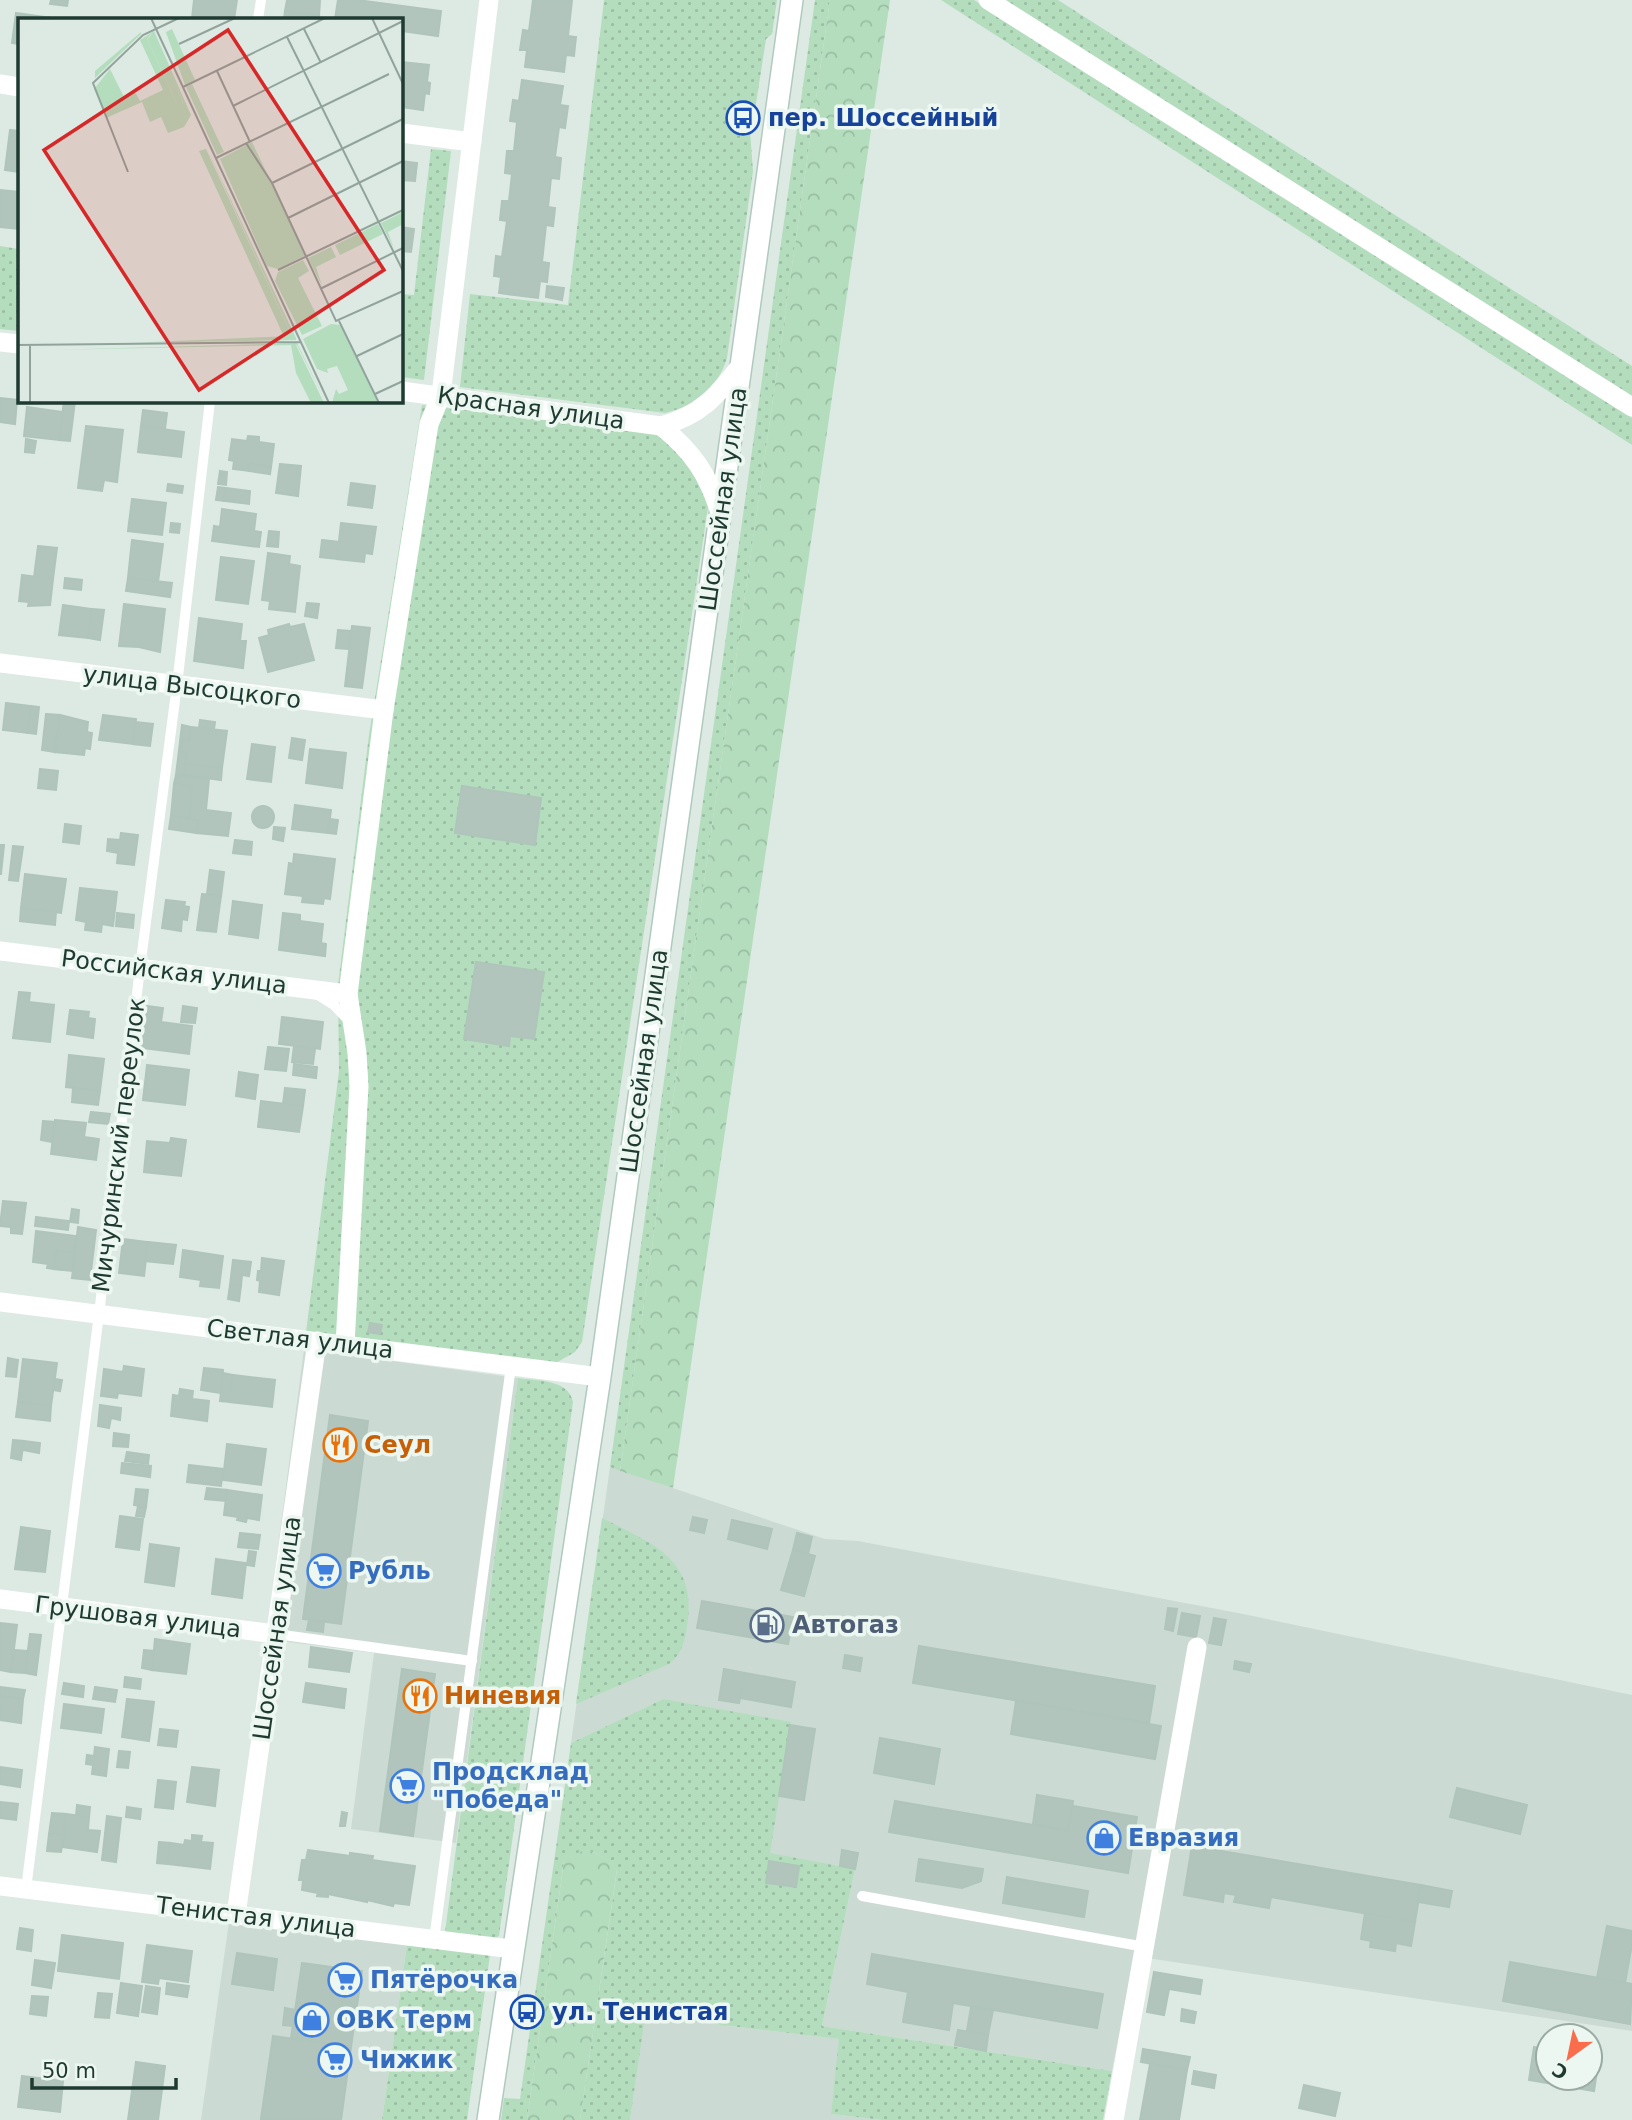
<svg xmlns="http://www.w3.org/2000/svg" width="1632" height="2120" font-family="'DejaVu Sans',sans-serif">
<defs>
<pattern id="grass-dots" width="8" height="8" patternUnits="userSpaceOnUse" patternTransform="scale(1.75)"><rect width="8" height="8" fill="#b4ddbd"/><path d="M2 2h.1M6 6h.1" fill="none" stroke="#9abea3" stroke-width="1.8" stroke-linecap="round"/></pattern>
<pattern id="forest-crowns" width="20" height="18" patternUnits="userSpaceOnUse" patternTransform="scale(1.75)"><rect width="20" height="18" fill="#b4ddbd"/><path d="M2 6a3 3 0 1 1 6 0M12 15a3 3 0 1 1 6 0" fill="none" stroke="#9abea3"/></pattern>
</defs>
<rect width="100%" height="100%" fill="#ddeae3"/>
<!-- built -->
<g fill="#cbdad2">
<polygon points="304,1349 518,1378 456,1843 351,1829 374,1653 266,1639"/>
<polygon points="610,1467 825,1539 858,1541 1238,1613 1632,1695 1632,2031 1134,1956 1112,2071 822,2026 855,1869 770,1854 663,1699 571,1743"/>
<polygon points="229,1922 407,1945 382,2120 201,2120"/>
<polygon points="644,2016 840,2039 831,2114 882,2120 630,2120"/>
</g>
<!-- grass -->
<g fill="url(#grass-dots)">
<path d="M604 0H777L772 34 766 39 755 110 735 108 732 128 750 131 753 171 727 358C718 388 695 406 665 413L460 387 470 294 568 305Z"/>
<polygon points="815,0 830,0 620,1471 610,1467"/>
<polygon points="941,0 974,0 1632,418 1632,445"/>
<polygon points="1001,0 1058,0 1632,366 1632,399"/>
<polygon points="431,149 451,151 424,380 401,377 401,294 414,295"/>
<polygon points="0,246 19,249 19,331 0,329"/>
<path d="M422 405 655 433C683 455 692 470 709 501L582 1342 575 1352 554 1364 306 1332 339 1071 338 985 369 735Z"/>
<path d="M518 1378C537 1381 569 1379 573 1402L499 1936 494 1939 445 1932Z"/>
<path d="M602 1518C653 1544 698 1559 687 1626 685 1641 682 1654 669 1664L576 1704Z"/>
<polygon points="663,1699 791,1722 770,1853 855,1869 822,2026 1112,2071 1103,2120 882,2120 831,2114 839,2039 645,2016 630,2120 580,2120 617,1870 598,1854 587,1850 564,1861 527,2120 501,2120 504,2098 520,2099 571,1743"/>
<polygon points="407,1945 490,1955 467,2120 382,2120"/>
</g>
<!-- forest -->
<g fill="url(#forest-crowns)">
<polygon points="830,0 890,0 673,1488 620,1471"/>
<polygon points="587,1850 598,1854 617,1869 580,2120 527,2120 564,1861 570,1855"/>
</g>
<!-- building -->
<g fill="#b2c5bc" stroke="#afc4ba" stroke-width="2">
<polygon points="51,0 68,0 67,6 50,4"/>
<polygon points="194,0 237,0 234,19 192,19"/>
<polygon points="287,0 320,0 319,16 285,11"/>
<polygon points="338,0 357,0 441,11 438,36 401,31 401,19 335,19"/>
<polygon points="533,0 572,0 568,36 576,37 575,46 574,56 566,55 564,72 525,67 527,50 520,50 523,30 529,31"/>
<polygon points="285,11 319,16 318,19 284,19"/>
<polygon points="16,13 53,18 53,19 19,19 19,44 12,43"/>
<polygon points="401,62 429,65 427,82 430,83 429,94 425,93 423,110 401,107"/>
<polygon points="522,80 563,86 560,105 568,106 565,128 559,127 555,157 561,158 559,179 551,178 548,207 555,208 553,226 546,225 542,262 549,263 547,282 540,281 538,298 499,293 501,277 494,276 496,256 502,257 507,221 500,220 502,201 509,201 512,174 505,173 507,151 514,151 517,122 510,121 513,100 519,101"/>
<polygon points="737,110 747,112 745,128 735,127"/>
<polygon points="10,130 19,131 19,172 5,170"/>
<polygon points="401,161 417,163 415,181 401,180"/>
<polygon points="0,190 19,192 19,229 0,227"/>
<polygon points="401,227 414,229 411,252 401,251"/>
<polygon points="547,286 564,288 562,300 546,297"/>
<polygon points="0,398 17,400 15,424 0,422"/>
<polygon points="64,401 75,401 70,441 59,440"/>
<polygon points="27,407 63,412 59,440 24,436"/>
<polygon points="143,410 167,413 165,429 141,426"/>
<polygon points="86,426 123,430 117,482 104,480 102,491 78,488"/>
<polygon points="141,426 184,432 181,457 138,452"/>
<polygon points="248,436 259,437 259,442 274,444 271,467 250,464 249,471 233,469 234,461 229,460 232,439 247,441"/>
<polygon points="26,439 36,441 34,453 25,452"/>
<polygon points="250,464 271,467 270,474 249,471"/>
<polygon points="280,464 301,466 298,496 276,493"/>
<polygon points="220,471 227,472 226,485 218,484"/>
<polygon points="351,483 375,486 372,508 348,505"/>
<polygon points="168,484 183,486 182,493 167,491"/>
<polygon points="218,487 226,488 224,501 216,500"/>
<polygon points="226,488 250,491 249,504 224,501"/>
<polygon points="132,499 166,503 162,535 128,531"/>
<polygon points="222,509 256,514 254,531 261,532 259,547 212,541 214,526 220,527"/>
<polygon points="171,523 180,524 179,533 170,532"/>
<polygon points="341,523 376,527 372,554 365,553 364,562 337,559"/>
<polygon points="269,531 279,532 278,547 267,546"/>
<polygon points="132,540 163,544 158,582 128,578"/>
<polygon points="322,540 339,542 337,559 320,557"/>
<polygon points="38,546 57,548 53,579 34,577"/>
<polygon points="268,553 290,556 289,564 300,566 295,612 269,609 270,601 262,600"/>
<polygon points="221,557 254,561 248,604 216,600"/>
<polygon points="22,575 53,579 50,605 28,606 29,602 19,601"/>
<polygon points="65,578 82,580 81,590 64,588"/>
<polygon points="128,578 172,583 170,597 126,591"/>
<polygon points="307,603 319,604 317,618 305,616"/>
<polygon points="124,604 165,609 160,652 139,647 119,646"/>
<polygon points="63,605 92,609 88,638 59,635"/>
<polygon points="92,609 104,610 100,640 88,638"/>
<polygon points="199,618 242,624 240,641 246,641 243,668 194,661"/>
<polygon points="289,624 290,627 304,624 314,660 268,672 259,638 269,635 268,630"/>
<polygon points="352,626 370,628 362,688 345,686"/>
<polygon points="338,630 350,631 348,649 336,648"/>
<polygon points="6,703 31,706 28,733 3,730"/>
<polygon points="31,706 39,707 36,734 28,733"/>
<polygon points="46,714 60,715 55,752 42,750"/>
<polygon points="60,715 88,722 87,732 92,733 90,749 85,748 84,755 55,752"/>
<polygon points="103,715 136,719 133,744 99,740"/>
<polygon points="200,720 215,722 214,729 199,728"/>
<polygon points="135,722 153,724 150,746 133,744"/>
<polygon points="182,725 191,727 189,741 183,740 181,752 187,752 184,775 176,775"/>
<polygon points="191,727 227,731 222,768 185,764 187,752 181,752 183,740 189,741"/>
<polygon points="292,738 305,740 302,760 289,758"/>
<polygon points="252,744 275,747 271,782 247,779"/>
<polygon points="310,749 346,753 342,788 306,783"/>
<polygon points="185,764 222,768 221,780 184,775"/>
<polygon points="40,769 58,771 56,790 38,788"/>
<polygon points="176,775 209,779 206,810 231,813 228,836 197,833 198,820 189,819 192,787 174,784"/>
<polygon points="174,784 192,787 189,819 171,816"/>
<polygon points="462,786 541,798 535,845 455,833"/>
<polygon points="295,805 331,810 328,833 292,829"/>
<circle cx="263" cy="817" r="11"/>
<polygon points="171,816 198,820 197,833 169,829"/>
<polygon points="330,819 338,820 336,834 328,833"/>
<polygon points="65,824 81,826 79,844 63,842"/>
<polygon points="274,827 285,828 283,841 273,839"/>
<polygon points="121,833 138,835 134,865 117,863 118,853 107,851 108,839 120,840"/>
<polygon points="235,840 252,842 251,855 233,853"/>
<polygon points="0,845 4,845 1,874 0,874"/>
<polygon points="13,846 23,847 18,881 9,880"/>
<polygon points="294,854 335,859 330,899 324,898 323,904 302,902 303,896 285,894 289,863 293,864"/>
<polygon points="210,870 224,872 221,896 207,894"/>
<polygon points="25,874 66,879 61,913 21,908"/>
<polygon points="80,888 117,892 113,926 102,924 101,932 85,930 86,922 76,920"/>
<polygon points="202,894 221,896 216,932 197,930"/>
<polygon points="166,900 185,902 184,906 189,907 187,920 182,919 181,931 162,928"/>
<polygon points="233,901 262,905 258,938 229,934"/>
<polygon points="21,908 56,912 55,925 20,921"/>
<polygon points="117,913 134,915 133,928 116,926"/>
<polygon points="283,913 300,915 300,921 323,924 321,943 326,944 325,956 279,950"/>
<polygon points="476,962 544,972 534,1039 510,1036 509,1046 464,1039"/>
<polygon points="19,992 30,993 29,1002 54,1005 50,1042 13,1038"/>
<polygon points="147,1006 163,1008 161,1022 192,1026 189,1054 142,1048"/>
<polygon points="183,1006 197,1008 195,1023 181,1022"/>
<polygon points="70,1010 89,1012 88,1018 95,1019 93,1038 67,1034"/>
<polygon points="282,1017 323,1022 320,1049 279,1044"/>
<polygon points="294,1046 315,1049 313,1064 292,1062"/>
<polygon points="268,1047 289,1049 286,1071 265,1069"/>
<polygon points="69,1055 104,1059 100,1091 66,1087"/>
<polygon points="294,1064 317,1067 316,1078 293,1075"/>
<polygon points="147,1065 189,1070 185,1105 143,1100"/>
<polygon points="239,1072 258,1075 255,1099 236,1096"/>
<polygon points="73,1088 100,1091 98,1105 72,1102"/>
<polygon points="285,1088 305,1090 303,1106 283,1104"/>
<polygon points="261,1101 303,1106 299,1132 258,1127"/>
<polygon points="91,1112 110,1114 108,1124 89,1122"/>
<polygon points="55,1120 86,1123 84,1137 99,1139 96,1160 51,1154"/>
<polygon points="43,1121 55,1122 52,1142 41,1140"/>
<polygon points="171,1138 186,1140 181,1176 144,1172 147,1141 170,1143"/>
<polygon points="3,1201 26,1203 22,1234 11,1233 11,1227 0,1226"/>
<polygon points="72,1209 79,1210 78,1223 70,1222"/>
<polygon points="36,1217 69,1221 68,1230 35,1226"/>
<polygon points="78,1227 96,1230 90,1280 72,1278"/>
<polygon points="36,1231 76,1236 74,1253 56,1251 54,1269 47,1268 48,1264 33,1262"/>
<polygon points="123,1239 148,1242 144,1276 119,1273"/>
<polygon points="148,1242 176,1245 173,1264 145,1261"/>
<polygon points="183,1250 223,1256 219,1288 200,1286 201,1280 180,1277"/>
<polygon points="56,1251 74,1253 72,1271 54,1269"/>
<polygon points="262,1258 284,1261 279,1295 259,1292 260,1281 257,1280 258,1271 261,1271"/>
<polygon points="233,1260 251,1262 249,1276 242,1275 241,1286 230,1285"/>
<polygon points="230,1285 241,1286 239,1301 228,1299"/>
<polygon points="370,1323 382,1325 380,1334 368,1332"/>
<polygon points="8,1358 18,1360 16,1377 6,1376"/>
<polygon points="23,1359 57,1363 51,1406 18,1402"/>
<polygon points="124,1366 144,1369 141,1396 118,1393 117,1398 101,1396 104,1369 123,1372"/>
<polygon points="204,1368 223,1370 221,1393 201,1390"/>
<polygon points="223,1373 233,1375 230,1402 220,1401"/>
<polygon points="233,1375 275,1380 272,1407 230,1402"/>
<polygon points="55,1379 62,1380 60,1391 53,1390"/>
<polygon points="180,1389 193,1391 192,1399 209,1401 207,1421 171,1416 173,1395 179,1396"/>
<polygon points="18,1402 51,1406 50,1421 16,1417"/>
<polygon points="100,1405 121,1408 120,1420 111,1418 109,1428 98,1426"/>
<polygon points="330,1415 368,1421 341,1624 303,1619"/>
<polygon points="114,1433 129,1435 128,1447 113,1446"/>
<polygon points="13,1440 24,1441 21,1460 11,1458"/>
<polygon points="24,1441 40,1443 39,1453 23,1450"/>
<polygon points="227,1444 266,1449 261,1485 223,1480"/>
<polygon points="127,1452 149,1455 148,1464 125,1461"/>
<polygon points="122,1463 151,1466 150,1477 121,1473"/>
<polygon points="189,1465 223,1469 221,1486 187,1482"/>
<polygon points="207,1488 227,1490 226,1501 205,1499"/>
<polygon points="136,1489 148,1490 146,1507 134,1505"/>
<polygon points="227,1490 262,1495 259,1520 247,1518 246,1522 237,1520 238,1517 224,1515"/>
<polygon points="138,1506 146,1507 144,1517 136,1516"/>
<polygon points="120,1516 143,1519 139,1550 116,1547"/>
<polygon points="693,1517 707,1520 704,1533 690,1530"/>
<polygon points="732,1520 772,1529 767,1549 728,1539"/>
<polygon points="21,1527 50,1531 45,1572 15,1569"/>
<polygon points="240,1533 260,1535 258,1549 238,1547"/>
<polygon points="797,1533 812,1537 808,1554 793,1550"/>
<polygon points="150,1544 179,1548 174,1586 145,1582"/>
<polygon points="793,1550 815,1556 804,1596 781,1590"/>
<polygon points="249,1551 256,1552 254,1566 247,1565"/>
<polygon points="216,1559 246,1563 242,1598 212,1594"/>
<polygon points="702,1601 793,1617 788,1644 697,1628"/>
<polygon points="1168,1608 1177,1609 1173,1631 1165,1629"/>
<polygon points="1182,1613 1200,1616 1196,1637 1178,1634"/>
<polygon points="1214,1618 1226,1620 1221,1645 1209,1643"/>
<polygon points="309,1620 324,1622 323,1632 307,1630"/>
<polygon points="0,1623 17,1625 11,1672 0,1670"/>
<polygon points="30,1634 41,1635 36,1675 25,1673"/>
<polygon points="155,1639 190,1644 186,1674 152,1670"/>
<polygon points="919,1646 1155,1686 1149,1723 913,1683"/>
<polygon points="311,1647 352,1653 349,1672 309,1667"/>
<polygon points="14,1650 28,1651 25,1673 11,1672"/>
<polygon points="144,1650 154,1651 152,1670 142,1668"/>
<polygon points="845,1655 862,1658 860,1671 843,1668"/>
<polygon points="1235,1661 1251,1664 1249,1672 1234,1669"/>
<polygon points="402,1669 435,1674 413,1836 380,1831"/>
<polygon points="724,1669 745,1673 739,1703 719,1700"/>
<polygon points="745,1673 795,1682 791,1707 740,1698"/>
<polygon points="125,1677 141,1679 140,1689 124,1687"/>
<polygon points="64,1683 84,1686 83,1697 62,1694"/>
<polygon points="306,1683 346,1689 344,1708 303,1702"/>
<polygon points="0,1687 25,1690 23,1699 0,1696"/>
<polygon points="95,1687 117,1690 115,1702 93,1699"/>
<polygon points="0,1696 23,1699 21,1723 0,1720"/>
<polygon points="127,1699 154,1702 149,1741 122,1737"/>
<polygon points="1016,1701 1161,1726 1155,1759 1011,1734"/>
<polygon points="64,1704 104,1709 101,1733 61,1728"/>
<polygon points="790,1725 815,1729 804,1800 779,1796"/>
<polygon points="160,1729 178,1731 176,1747 158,1745"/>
<polygon points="880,1738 940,1749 934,1784 874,1773"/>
<polygon points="95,1747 109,1749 106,1776 92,1774 93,1765 86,1764 87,1755 94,1756"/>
<polygon points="119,1751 130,1752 128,1768 117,1767"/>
<polygon points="0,1767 22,1770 20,1787 0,1784"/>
<polygon points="192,1767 219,1770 215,1806 187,1802"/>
<polygon points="158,1780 176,1782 173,1809 155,1807"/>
<polygon points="1457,1788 1527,1805 1520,1834 1450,1817"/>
<polygon points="1037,1795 1073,1801 1068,1831 1033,1824"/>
<polygon points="895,1801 1068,1831 1073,1806 1137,1817 1128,1873 889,1832"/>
<polygon points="0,1802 18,1804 16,1820 0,1818"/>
<polygon points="77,1805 90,1807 89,1817 76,1816"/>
<polygon points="127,1807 141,1809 140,1819 126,1817"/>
<polygon points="342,1812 347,1813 345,1826 340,1826"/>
<polygon points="52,1813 66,1814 64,1835 49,1834"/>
<polygon points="66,1814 89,1817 88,1830 100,1831 97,1852 62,1847"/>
<polygon points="107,1816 121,1818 116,1862 102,1860"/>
<polygon points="49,1834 64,1835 61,1852 47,1851"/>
<polygon points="192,1835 202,1836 201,1842 213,1843 210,1869 167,1864 170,1843 184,1845 185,1840 192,1841"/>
<polygon points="159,1842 170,1843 167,1864 157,1863"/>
<polygon points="1192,1846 1421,1885 1415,1922 1271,1897 1269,1908 1234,1902 1236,1895 1224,1893 1223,1902 1184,1895"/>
<polygon points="308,1850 350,1856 350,1853 373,1856 372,1860 415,1866 409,1905 394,1903 393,1906 367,1900 367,1902 328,1894 328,1897 317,1896 318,1893 302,1890 303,1880 299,1880 302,1860 306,1860"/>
<polygon points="842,1850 858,1853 855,1869 840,1866"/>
<polygon points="919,1859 983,1869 981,1881 962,1888 916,1881"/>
<polygon points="769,1861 799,1866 796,1887 766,1883"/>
<polygon points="1007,1877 1088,1891 1084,1917 1003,1903"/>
<polygon points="1421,1885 1452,1891 1449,1907 1418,1902"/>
<polygon points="1365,1913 1415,1922 1411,1946 1396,1943 1395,1951 1370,1947 1371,1941 1361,1939"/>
<polygon points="1607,1926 1632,1931 1632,1944 1625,1983 1597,1978"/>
<polygon points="20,1928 33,1930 31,1951 17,1949"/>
<polygon points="62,1935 123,1943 119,1979 58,1971"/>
<polygon points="147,1945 192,1951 188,1982 159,1978 158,1984 142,1982"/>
<polygon points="237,1953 277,1959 273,1990 232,1984"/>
<polygon points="872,1954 1103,1994 1097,2028 953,2003 949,2030 903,2022 908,1992 867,1984"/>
<polygon points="35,1960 55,1963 51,1988 32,1985"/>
<polygon points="1510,1962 1632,1984 1630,2024 1503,2001"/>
<polygon points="302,1963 362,1971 351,2047 291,2038"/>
<polygon points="1154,1972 1202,1980 1200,1994 1169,1989 1164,2015 1147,2012"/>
<polygon points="121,1983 142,1986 138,2016 117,2013"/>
<polygon points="167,1983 189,1986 187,1997 166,1994"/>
<polygon points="146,1986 160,1988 157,2014 142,2012"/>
<polygon points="98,1993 112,1994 109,2018 95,2017"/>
<polygon points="32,1996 48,1997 46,2016 30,2014"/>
<polygon points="971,2007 993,2010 988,2035 967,2031"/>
<polygon points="285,2008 296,2010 293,2026 283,2025"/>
<polygon points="1182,2009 1196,2012 1194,2023 1181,2021"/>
<polygon points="958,2030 988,2035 986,2051 955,2045"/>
<polygon points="273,2036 351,2047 341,2120 261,2119"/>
<polygon points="1534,2047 1548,2049 1548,2078 1590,2078 1590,2057 1599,2058 1594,2091 1529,2080"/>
<polygon points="1143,2049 1190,2057 1187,2070 1141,2062"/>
<polygon points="136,2062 165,2066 158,2120 128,2120"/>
<polygon points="1150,2064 1187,2070 1179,2120 1140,2120"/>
<polygon points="1194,2071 1216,2075 1214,2088 1192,2084"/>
<polygon points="22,2076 63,2081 60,2112 18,2107"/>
<polygon points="1304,2085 1340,2093 1335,2116 1299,2108"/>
</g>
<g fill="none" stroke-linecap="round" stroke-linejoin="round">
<defs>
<polyline id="secondary" points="488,2120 600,1377 792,0"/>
</defs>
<!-- secondary casing -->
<use href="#secondary" stroke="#b0cabf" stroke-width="24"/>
<!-- service -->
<g stroke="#fff" stroke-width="10">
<polyline points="258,19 261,0"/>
<polyline points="318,995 334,1005 349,1021"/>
<polyline points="276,1634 472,1661"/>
<polyline points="26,1889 99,1314 140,968 177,685 210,401"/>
<polyline points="862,1896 1145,1947"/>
<polyline points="434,1940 511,1366"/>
</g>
<!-- minor -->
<g stroke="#fff" stroke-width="19">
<polyline points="988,0 1632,407"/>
<polyline points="0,84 19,87"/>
<polyline points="401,133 472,142"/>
<polyline points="0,342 19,344"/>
<path d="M401 391 661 426C700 416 717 396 741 365"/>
<path d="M661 426C693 452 708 474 720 513"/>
<polyline points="0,663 384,710"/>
<polyline points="0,951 348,994"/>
<polyline points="0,1302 600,1377"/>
<polyline points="345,1345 359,1086 357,1053 348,994 384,710 429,424 441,395 489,0"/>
<polyline points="0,1599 276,1634"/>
<polyline points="0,1886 512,1949"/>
<polyline points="236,1915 317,1341"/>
<polyline points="1114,2120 1197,1647"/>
</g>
<!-- secondary -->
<use href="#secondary" stroke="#fff" stroke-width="21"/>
</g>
<!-- icons -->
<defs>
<symbol id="bus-ring" viewBox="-11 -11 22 22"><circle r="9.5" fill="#edf7f1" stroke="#1a4fb4" stroke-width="1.5"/><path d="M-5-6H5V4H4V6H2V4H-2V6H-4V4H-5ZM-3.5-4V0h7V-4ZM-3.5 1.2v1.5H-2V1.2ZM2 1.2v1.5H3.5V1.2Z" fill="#1a4fb4"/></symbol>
<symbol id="restaurant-ring" viewBox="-11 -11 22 22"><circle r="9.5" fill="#edf7f1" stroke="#e8710a" stroke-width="1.5"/><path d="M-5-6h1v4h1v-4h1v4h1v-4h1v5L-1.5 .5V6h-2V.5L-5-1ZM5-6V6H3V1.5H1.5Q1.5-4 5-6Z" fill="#e8710a"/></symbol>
<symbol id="supermarket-ring" viewBox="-11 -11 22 22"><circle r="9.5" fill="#edf7f1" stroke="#3f7fe0" stroke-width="1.5"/><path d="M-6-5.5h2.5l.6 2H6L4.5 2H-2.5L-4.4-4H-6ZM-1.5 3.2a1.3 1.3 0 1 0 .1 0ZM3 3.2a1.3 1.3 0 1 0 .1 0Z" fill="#3f7fe0"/></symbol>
<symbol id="fuel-ring" viewBox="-11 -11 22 22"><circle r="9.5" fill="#edf7f1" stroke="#5c6f8a" stroke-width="1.5"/><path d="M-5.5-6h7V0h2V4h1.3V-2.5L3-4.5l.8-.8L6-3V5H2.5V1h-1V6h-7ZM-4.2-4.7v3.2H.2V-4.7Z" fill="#5c6f8a"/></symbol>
<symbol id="shop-ring" viewBox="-11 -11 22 22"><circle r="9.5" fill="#edf7f1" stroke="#3f7fe0" stroke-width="1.5"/><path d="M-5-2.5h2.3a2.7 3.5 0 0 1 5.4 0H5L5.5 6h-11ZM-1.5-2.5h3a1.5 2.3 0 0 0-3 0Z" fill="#3f7fe0"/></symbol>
</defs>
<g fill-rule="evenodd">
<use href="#bus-ring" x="724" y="99" width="38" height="38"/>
<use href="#restaurant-ring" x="321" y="1426" width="38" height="38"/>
<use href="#supermarket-ring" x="305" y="1552" width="38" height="38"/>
<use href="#fuel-ring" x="748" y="1606" width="38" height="38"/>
<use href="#restaurant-ring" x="401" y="1677" width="38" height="38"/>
<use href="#supermarket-ring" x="388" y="1767" width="38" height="38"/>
<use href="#shop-ring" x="1085" y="1819" width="38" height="38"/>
<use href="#supermarket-ring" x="326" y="1961" width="38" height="38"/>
<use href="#bus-ring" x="508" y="1993" width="38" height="38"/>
<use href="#shop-ring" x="293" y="2001" width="38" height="38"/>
<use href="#supermarket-ring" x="316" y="2041" width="38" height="38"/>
</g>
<g text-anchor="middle" stroke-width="7" stroke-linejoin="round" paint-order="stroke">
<!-- transit labels -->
<g font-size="24" font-weight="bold" fill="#164399" stroke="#edf7f1" text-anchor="start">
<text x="768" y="126">пер. Шоссейный</text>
<text x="552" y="2020">ул. Тенистая</text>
</g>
<!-- street labels -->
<g font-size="24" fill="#1e3a31" stroke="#edf7f1">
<text transform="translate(531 408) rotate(8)" y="8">Красная улица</text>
<text transform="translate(723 499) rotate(-82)" y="8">Шоссейная улица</text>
<text transform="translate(192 687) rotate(7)" y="8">улица Высоцкого</text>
<text transform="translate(174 972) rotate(7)" y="8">Российская улица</text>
<text transform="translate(644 1061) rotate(-82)" y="8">Шоссейная улица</text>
<text transform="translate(119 1145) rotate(-83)" y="8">Мичуринский переулок</text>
<text transform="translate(300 1339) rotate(7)" y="8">Светлая улица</text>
<text transform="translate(138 1617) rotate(7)" y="8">Грушовая улица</text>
<text transform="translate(277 1628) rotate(-82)" y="8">Шоссейная улица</text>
<text transform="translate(256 1917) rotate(7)" y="8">Тенистая улица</text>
</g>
<!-- food labels -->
<g font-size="24" font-weight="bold" fill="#c56008" stroke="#edf7f1" text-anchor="start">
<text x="364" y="1453">Сеул</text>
<text x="444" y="1704">Ниневия</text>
</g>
<!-- shop labels -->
<g font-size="24" font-weight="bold" fill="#366cbe" stroke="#edf7f1" text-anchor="start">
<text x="348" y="1579">Рубль</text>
<text x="432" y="1780">Продсклад<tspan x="432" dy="28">"Победа"</tspan></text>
<text x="1128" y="1846">Евразия</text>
<text x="370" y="1988">Пятёрочка</text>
<text x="336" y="2028">ОВК Терм</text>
<text x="360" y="2068">Чижик</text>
</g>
<!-- service labels -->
<g font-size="24" font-weight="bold" fill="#4e5e75" stroke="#edf7f1" text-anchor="start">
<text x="792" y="1633">Автогаз</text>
</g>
</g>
<!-- overview -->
<g transform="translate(18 18)">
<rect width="385" height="385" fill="#ddeae3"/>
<path d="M146 9 148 14 154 11 177 62 167 67ZM136 13 173 97 166 109 150 115 143 99 132 104 124 84 88 100 76 71 92 51 106 79 117 74 122 83 145 72 122 22ZM133 16 165 83V85L159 86 129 21ZM174 66 206 134 199 137 168 69ZM234 124 288 237 260 251 249 248 202 141ZM189 131 278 320V322L109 325 274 318ZM385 194V206L370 214 376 231 363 205ZM360 206 365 216 322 237 317 227ZM313 229 318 239 298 249 304 268 290 240ZM285 242 291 253 280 260 304 308 284 317 257 263 260 254ZM313 306 322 307 360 385H314L318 371 321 376 330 372 319 348 309 351 310 355 299 351 285 321ZM279 325 308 385 279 327 31 332Z" fill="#b4ddbd" fill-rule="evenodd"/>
<path d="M123 14V16L77 60V53ZM134 16 165 83 164 86H159L129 21ZM188 131 274 318 272 321H267L181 133ZM273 327H278L306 385H293L278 355Z" fill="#b4ddbd"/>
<path fill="none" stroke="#91a49c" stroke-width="2" d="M133 0 311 385M354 0 385 66M286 11 303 45M269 19 385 253M161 26 217 0M199 53 232 124M165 69 307 0M215 88 385 3M228 125 254 165 318 303 385 273M198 140 371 56M110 154 75 65 125 17 161 0M254 165 385 101M270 200 385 143M260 252 385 192M302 271 385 230M321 303 361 385M0 327 283 324M12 327V385M339 338 385 316M357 376 385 363"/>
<path fill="#d62828" fill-opacity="0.15" stroke="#d62828" stroke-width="3.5" d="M210 12 366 252 181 372 26 132Z"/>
<rect width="385" height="385" fill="none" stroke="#1e3a31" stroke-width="3.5"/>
</g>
<!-- north arrow -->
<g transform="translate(1569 2057) rotate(213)"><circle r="33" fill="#edf7f1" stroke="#9aaba4" stroke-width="2"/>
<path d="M0-5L12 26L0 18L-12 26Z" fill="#f96d4c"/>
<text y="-10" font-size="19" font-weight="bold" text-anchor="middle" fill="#1e3a31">С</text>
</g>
<!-- scale -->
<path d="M32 2078v10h144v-10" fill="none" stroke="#1e3a31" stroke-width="3.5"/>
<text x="42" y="2078" font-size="21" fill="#1e3a31" stroke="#edf7f1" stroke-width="5" paint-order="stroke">50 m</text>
</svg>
